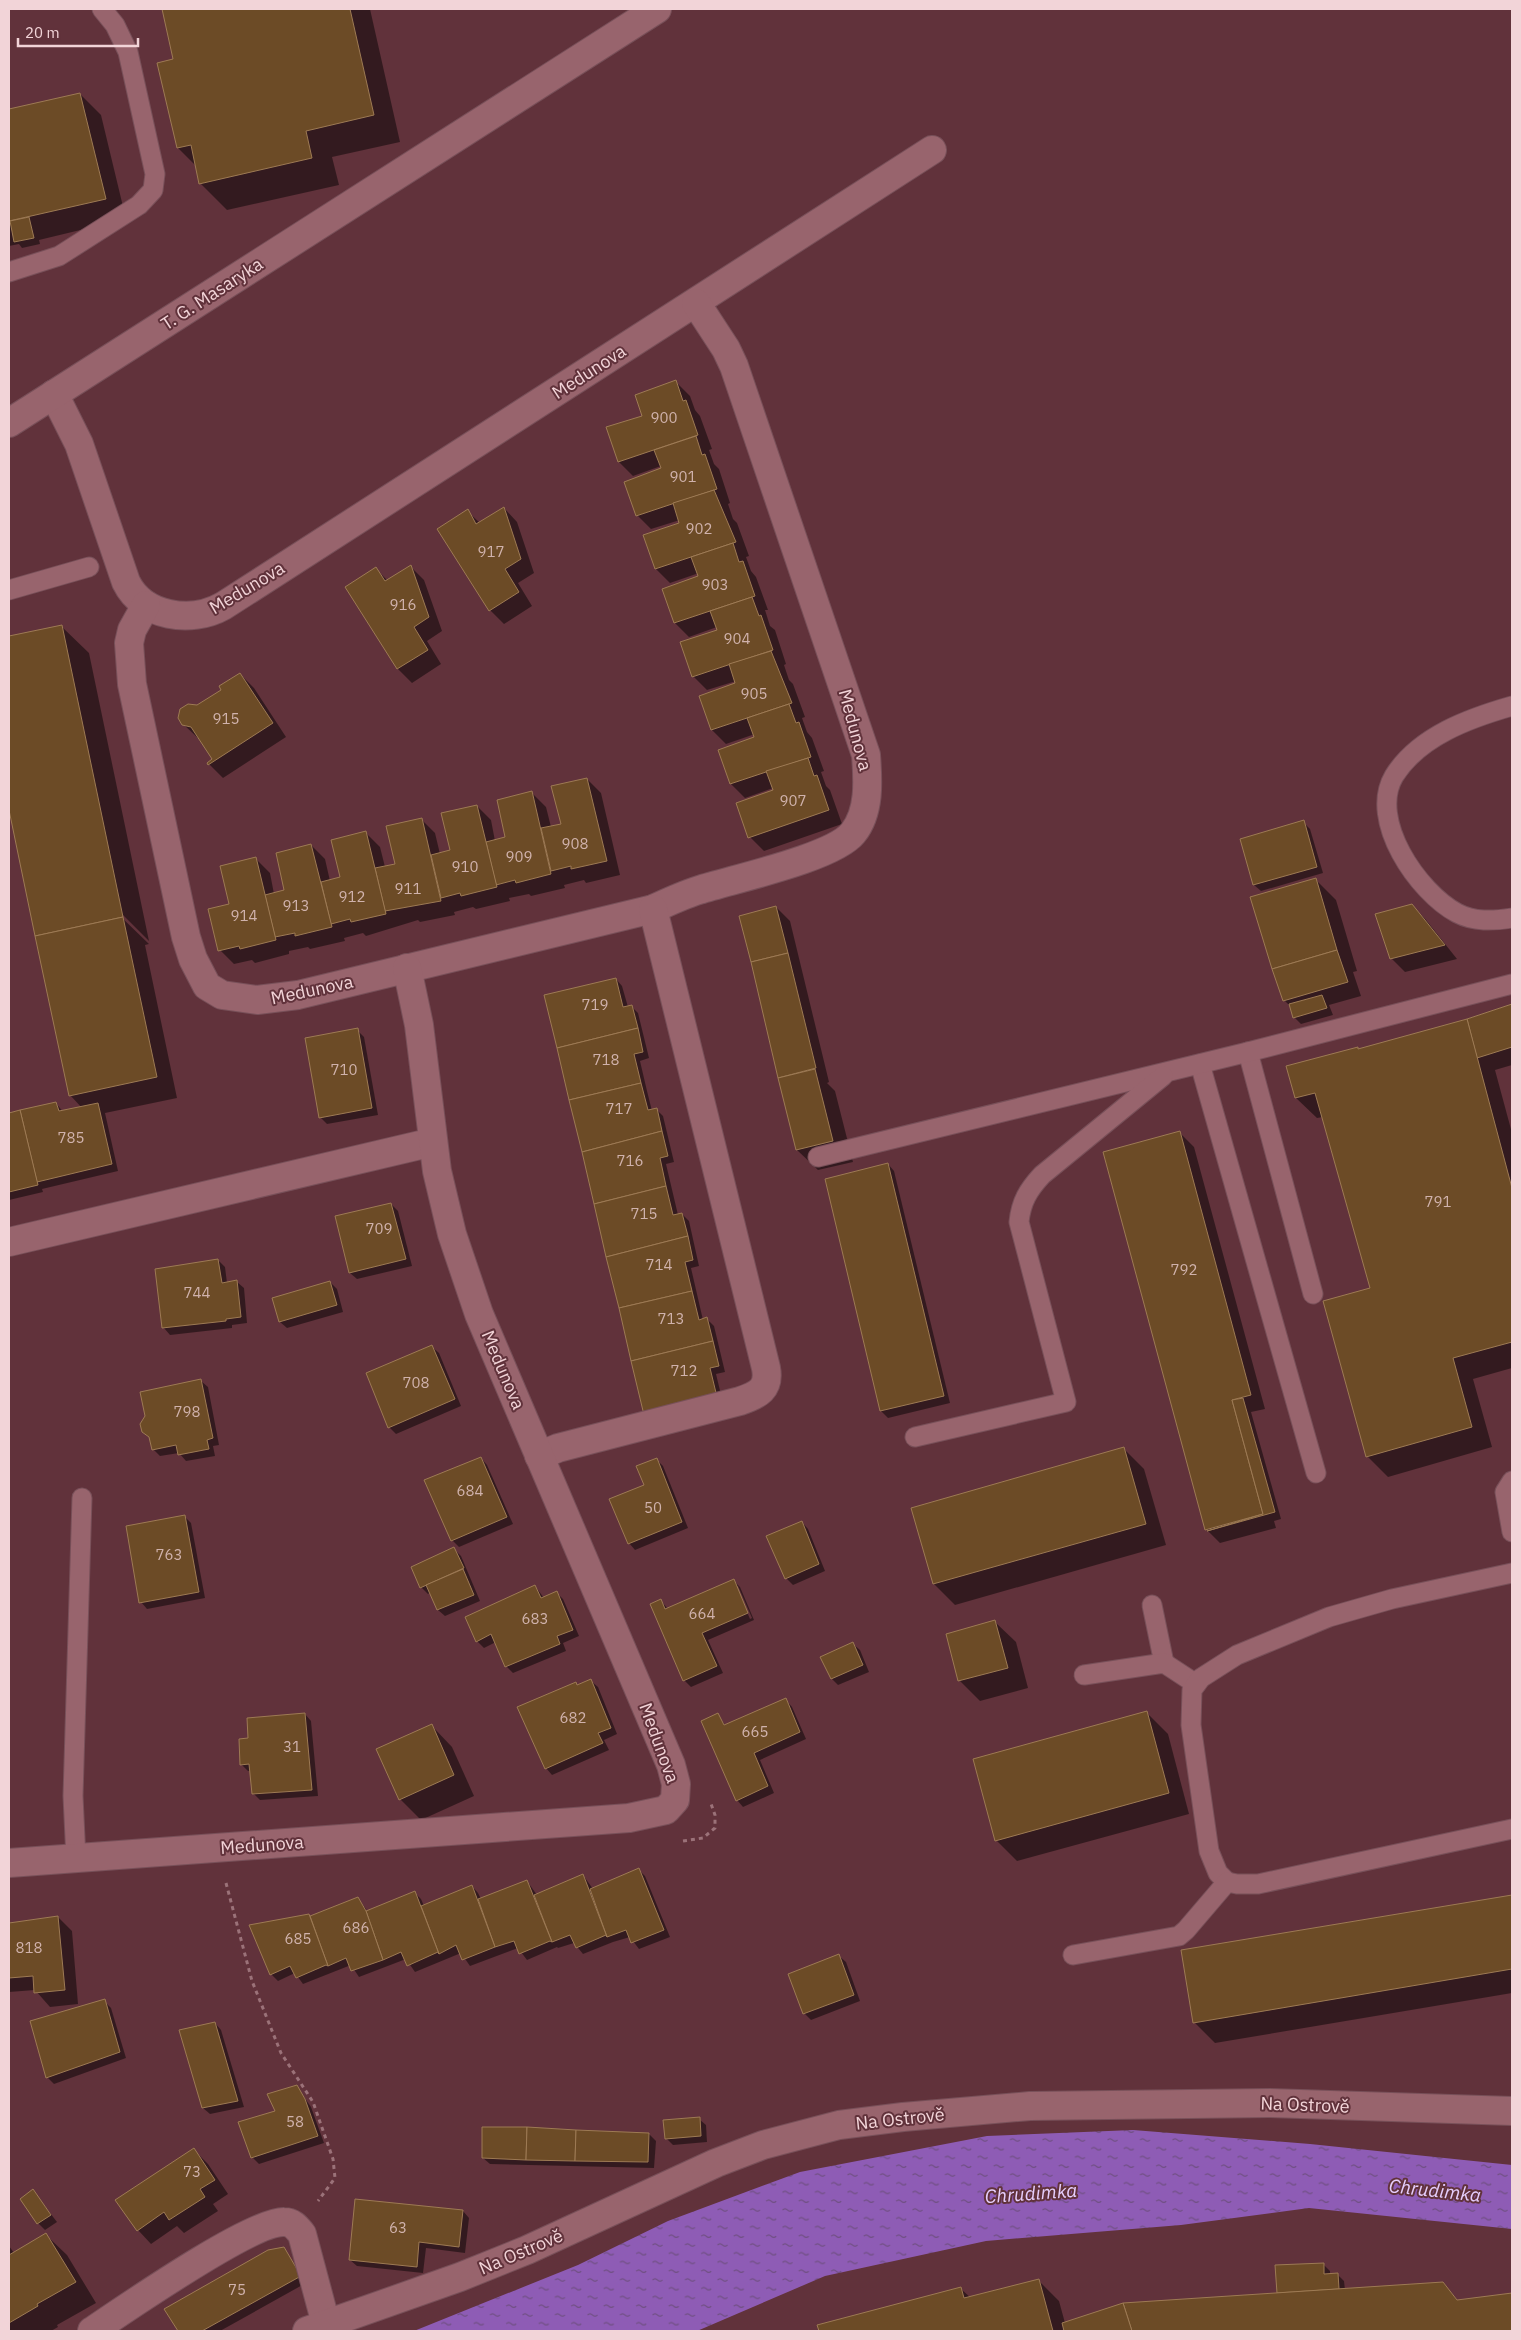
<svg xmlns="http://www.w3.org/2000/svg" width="1521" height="2340" font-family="'IBM Plex Sans',sans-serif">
<defs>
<pattern id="water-ripples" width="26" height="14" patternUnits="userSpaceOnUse" patternTransform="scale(1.25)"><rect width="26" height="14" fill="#8e5cb5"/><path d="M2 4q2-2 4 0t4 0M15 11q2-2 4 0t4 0" fill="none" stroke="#6f4f81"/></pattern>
</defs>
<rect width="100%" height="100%" fill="#61323b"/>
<!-- water -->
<polygon fill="url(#water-ripples)" points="1133,2130 1310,2144 1512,2165 1512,2229 1309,2208 1181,2225 986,2241 825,2276 697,2331 414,2331 578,2265 668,2221 800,2172 987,2136"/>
<!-- shadow -->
<g fill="#0007" fill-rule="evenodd">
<polygon points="163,9 370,9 400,142 332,157 339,185 227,210 200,183 196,166 178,148 175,60"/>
<polygon points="80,94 101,115 126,219 39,240 40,244 22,248 19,244 9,246 9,110"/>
<polygon points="676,382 690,396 695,410 700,416 712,449 709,450 714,464 719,469 730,503 728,504 733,519 737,523 749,556 746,557 751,571 756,577 768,610 765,610 770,626 775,630 786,664 784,665 789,680 793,684 805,717 802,718 807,732 812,738 824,771 821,772 826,786 830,790 842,824 764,851 750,837 774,791 773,788 745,798 731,784 720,750 756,738 755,734 726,744 712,730 701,697 737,684 736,681 707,690 693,676 718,630 717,627 689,637 675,623 664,589 700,577 699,573 670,583 656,569 644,536 681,523 680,520 651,529 637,515 662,469 661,466 633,476 619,462 607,428 643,416"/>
<polygon points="504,508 517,522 534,573 518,583 532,606 504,624 490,610 438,529 467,511 480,523"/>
<polygon points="410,566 424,580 442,631 427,641 441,664 412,683 398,669 347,587 376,569 388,581"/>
<polygon points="61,626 89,653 149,941 120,912 118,914 149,944 145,945 177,1098 105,1113 118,1171 42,1189 43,1192 9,1200 9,1114 56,1103 63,1112 82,1108 70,1095 9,804 9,637"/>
<polygon points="240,674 254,688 286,737 223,778 208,763 214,760 200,740 183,724 197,706 222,690"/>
<polygon points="587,779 601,793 620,875 586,883 584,880 564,885 565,888 531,896 529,894 509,898 510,901 476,909 473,907 454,912 455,915 420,922 418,920 366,936 363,933 344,938 345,941 310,949 308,947 289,951 289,954 255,963 252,960 234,964 220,950 230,905 256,859 270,873 274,894 286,891 311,845 325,859 330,881 341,878 366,833 380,847 385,867 397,865 421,819 435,833 440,854 452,851 477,806 491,820 495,841 507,838 532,793 546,807 551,827 562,825"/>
<polygon points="1303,822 1310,829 1323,873 1261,891 1254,885 1241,840"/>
<polygon points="1315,879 1336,900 1357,971 1353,972 1361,996 1329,1005 1333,1015 1301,1024 1294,1017 1292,1008 1284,1000"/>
<polygon points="1412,905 1426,920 1457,959 1405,972 1391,958"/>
<polygon points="776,907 790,921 829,1082 827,1083 835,1091 853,1162 818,1170 797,1150 779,1077"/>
<polygon points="616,979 622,986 628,1007 631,1006 638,1013 649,1058 640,1061 647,1091 652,1111 657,1110 663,1116 674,1162 666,1164 678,1215 682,1214 689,1221 699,1266 691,1268 703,1320 707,1319 714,1326 725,1372 716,1374 723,1403 652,1421"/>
<polygon points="1512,1006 1512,1065 1495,1070 1512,1133 1512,1368 1473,1379 1492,1447 1388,1477 1367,1456 1372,1289 1323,1117 1317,1118 1296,1098 1357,1048 1359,1050"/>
<polygon points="357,1030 364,1037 378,1115 327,1124 320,1117"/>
<polygon points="1180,1133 1194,1147 1265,1409 1251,1412 1281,1519 1274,1521 1276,1528 1220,1543 1206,1529"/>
<polygon points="888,1164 894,1171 950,1403 888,1418 881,1411 826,1180"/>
<polygon points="391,1204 398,1211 412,1266 357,1279 350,1273"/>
<polygon points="218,1260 225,1267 227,1283 237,1282 244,1288 247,1323 232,1325 232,1328 170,1335 164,1328"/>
<polygon points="330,1282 337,1289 343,1312 287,1328 280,1322"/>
<polygon points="432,1347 439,1353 461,1406 396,1434 389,1427"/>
<polygon points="201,1381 208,1387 219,1445 213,1446 215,1456 186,1461 179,1453 160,1456 153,1449"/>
<polygon points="1124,1449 1144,1469 1166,1545 955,1605 934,1584 913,1508"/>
<polygon points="481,1458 487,1465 513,1524 459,1547 452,1540 426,1481"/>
<polygon points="656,1459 663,1466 688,1528 635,1550 629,1543 645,1486"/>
<polygon points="184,1516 191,1523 205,1598 147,1609 141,1602"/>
<polygon points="802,1522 808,1529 825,1571 793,1585 786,1578"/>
<polygon points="454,1549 461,1556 480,1601 445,1616 438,1610 431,1592 428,1594 421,1587"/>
<path d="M733 1580 740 1587 754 1620 708 1640 723 1673 691 1687 684 1680 652 1605 661 1601 668 1609ZM736 1586H738L752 1618 750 1619Z"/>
<polygon points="535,1586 544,1598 557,1593 563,1599 579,1636 563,1643 566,1651 513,1673 506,1666 496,1642 484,1648 477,1641"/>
<polygon points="995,1622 1016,1642 1028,1688 980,1701 959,1680"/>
<polygon points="853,1644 860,1650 869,1672 838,1685 832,1679"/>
<polygon points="591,1681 598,1687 617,1734 604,1740 609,1750 552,1775 546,1768 576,1683 578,1686"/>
<polygon points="786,1700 792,1707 806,1739 760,1760 774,1793 743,1807 737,1800 717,1715 726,1726"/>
<polygon points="1147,1713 1168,1734 1189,1814 1017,1861 996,1840"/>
<polygon points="305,1714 311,1721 318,1796 260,1800 253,1793 251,1771 248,1771 241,1764 249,1740"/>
<polygon points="432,1726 452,1747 474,1796 421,1820 400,1799"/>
<polygon points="639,1870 645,1876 670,1937 639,1949 630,1937 613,1942 583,1954 574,1943 558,1948 557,1947 527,1960 518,1948 470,1966 461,1953 415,1972 406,1959 359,1977 351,1965 303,1984 295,1973 278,1981 271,1974 309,1916 310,1918 358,1898 368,1912 414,1892 421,1899 424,1906 472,1886 478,1893 481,1899 527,1881 537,1895 583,1875 593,1889"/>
<polygon points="1512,1896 1512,1993 1215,2043 1194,2022 1183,1951"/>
<polygon points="58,1917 72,1931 78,2004 50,2007 35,1990 9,1992 9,1924"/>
<polygon points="839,1956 846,1962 860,2001 811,2020 804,2013"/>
<polygon points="104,2001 111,2008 126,2058 54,2084 47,2077"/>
<polygon points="215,2023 221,2030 244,2107 210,2114 203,2108"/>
<polygon points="297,2087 311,2107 324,2143 259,2164 252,2157 276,2111"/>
<polygon points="699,2119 706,2125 707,2142 673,2145 666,2138"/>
<polygon points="649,2134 656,2141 654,2168 490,2164 483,2158"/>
<polygon points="194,2150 208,2164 228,2194 213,2204 218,2211 184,2233 177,2226 151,2244 138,2230"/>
<polygon points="33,2191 57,2222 45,2230 38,2223"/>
<polygon points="463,2211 469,2218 465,2253 426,2248 423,2273 357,2266 350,2260"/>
<polygon points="46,2235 67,2255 96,2303 57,2325 58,2327 51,2331 9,2331 9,2246 14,2253"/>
<polygon points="283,2248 305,2281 289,2255 306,2283 220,2331 179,2331 166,2309"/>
<polygon points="1323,2264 1330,2271 1330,2275 1337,2274 1344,2281 1345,2290 1450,2291 1458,2301 1512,2294 1512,2331 820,2331 818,2326 961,2289 971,2298 1038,2280 1059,2301 1065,2323 1278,2294"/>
</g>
<!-- building -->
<g fill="#6c4b26" stroke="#9d7a54">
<polygon points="162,9 350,9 374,115 306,131 312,158 199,184 191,145 177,148 157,63 173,59"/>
<polygon points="80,93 106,199 9,221 9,109"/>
<polygon points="29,217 34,238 14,242 10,221"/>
<polygon points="676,380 683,401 686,400 698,435 618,462 606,427 642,416 635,395"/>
<polygon points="696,436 702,455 705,454 717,489 636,516 624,482 661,468 654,450"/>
<polygon points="714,490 736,542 655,569 643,535 679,523 673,503"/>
<polygon points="504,507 521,559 505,569 519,592 489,611 437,529 468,509 476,524"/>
<polygon points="733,543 739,562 743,561 755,596 674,623 662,589 698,576 691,557"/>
<polygon points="411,565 429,617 414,627 428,650 397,669 345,587 376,567 385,581"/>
<polygon points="752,597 759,616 761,615 773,650 692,677 680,642 717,630 710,611"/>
<polygon points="62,625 123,917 35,936 9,810 9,636"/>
<polygon points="771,651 792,703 711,730 699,696 735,683 729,664"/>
<polygon points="240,673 273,723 208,765 207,763 212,759 191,727 182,725 178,718 180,709 188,704 197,705 221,690 219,686"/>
<polygon points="789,704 796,723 799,722 811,757 730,784 718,750 754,737 747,718"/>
<polygon points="808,758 814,776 817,775 829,810 748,838 736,803 773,790 766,771"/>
<polygon points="587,778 607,861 571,869 571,866 551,871 541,828 561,824 551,786"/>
<polygon points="532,791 551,874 516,883 515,880 496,885 486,842 505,837 497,800"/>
<polygon points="477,805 497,887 461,896 460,893 441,898 431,855 450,850 441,813"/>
<polygon points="422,818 441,901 385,911 375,868 395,864 386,826"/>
<polygon points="1304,820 1317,867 1253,885 1240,839"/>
<polygon points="366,831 386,914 351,922 350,919 331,924 321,882 340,877 331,840"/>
<polygon points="311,844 332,927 295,936 295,933 275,937 265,895 284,890 276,853"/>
<polygon points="256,857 276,940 240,949 239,946 218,951 208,909 229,904 220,866"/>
<polygon points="1316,878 1337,950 1272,969 1250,897"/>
<polygon points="1412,904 1445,945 1390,959 1375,914"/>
<polygon points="776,906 788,953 751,962 739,916"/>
<polygon points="123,917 157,1077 69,1096 35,936"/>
<polygon points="1337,950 1348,982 1283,1001 1272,969"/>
<polygon points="788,953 816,1068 778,1078 751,962"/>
<polygon points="616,978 623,1007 632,1005 638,1028 557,1048 544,995"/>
<polygon points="1322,995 1327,1008 1293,1018 1289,1004"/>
<polygon points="1512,1004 1512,1047 1477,1058 1467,1019"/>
<polygon points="1467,1019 1512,1188 1512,1342 1453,1358 1472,1427 1366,1457 1323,1301 1370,1288 1315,1093 1295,1098 1286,1066 1358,1047 1358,1049"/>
<polygon points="358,1028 372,1108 319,1118 305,1038"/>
<polygon points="638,1028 643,1052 634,1054 641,1083 569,1100 557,1048"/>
<polygon points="815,1069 833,1141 796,1150 778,1078"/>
<polygon points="641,1083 648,1110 657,1108 662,1131 582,1152 569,1100"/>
<polygon points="56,1102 59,1111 98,1103 112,1164 37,1182 20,1110"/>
<polygon points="20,1110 38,1185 9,1192 9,1113"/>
<polygon points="662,1131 668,1156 660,1158 666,1186 594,1204 582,1152"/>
<polygon points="1180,1131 1251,1395 1232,1400 1263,1514 1205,1530 1103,1152"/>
<polygon points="888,1163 944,1396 880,1411 825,1179"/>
<polygon points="666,1186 673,1215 682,1213 688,1236 606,1257 594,1204"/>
<polygon points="391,1203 406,1259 349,1273 335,1216"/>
<polygon points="688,1236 693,1260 685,1262 692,1291 619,1308 606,1257"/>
<polygon points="218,1259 222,1283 237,1280 241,1317 226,1319 226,1321 162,1328 155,1269"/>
<polygon points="330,1281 337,1305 279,1322 272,1298"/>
<polygon points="692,1291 699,1320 707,1317 713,1341 631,1361 619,1308"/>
<polygon points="713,1341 719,1366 710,1368 717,1397 644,1415 631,1361"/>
<polygon points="432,1345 455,1399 388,1428 366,1373"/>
<polygon points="201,1379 213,1438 207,1440 209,1449 178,1455 176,1445 152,1450 149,1437 142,1432 140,1424 145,1416 140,1392"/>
<polygon points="1243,1398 1275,1512 1207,1531 1263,1514 1232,1400"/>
<polygon points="1124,1447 1146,1524 933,1584 911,1508"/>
<polygon points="481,1457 507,1517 451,1541 424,1480"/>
<polygon points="657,1458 682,1522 628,1544 609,1499 644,1485 636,1466"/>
<polygon points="185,1515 199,1592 139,1603 126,1526"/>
<polygon points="802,1521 819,1564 785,1579 766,1536"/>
<polygon points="454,1547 464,1568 420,1588 411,1567"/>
<polygon points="463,1569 474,1595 437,1610 426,1585"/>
<polygon points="734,1579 748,1613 702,1633 717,1666 683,1681 650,1604 661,1599 665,1609"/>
<polygon points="535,1585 541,1598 557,1591 573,1630 557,1636 560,1644 505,1667 491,1634 476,1642 465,1617"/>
<polygon points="995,1620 1008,1668 958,1681 946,1634"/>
<polygon points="853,1642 863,1665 831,1679 820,1657"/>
<polygon points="591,1679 611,1728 598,1733 603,1743 545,1769 517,1707 576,1682 577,1685"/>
<polygon points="786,1698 800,1732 754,1753 768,1786 736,1801 701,1721 718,1713 724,1725"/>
<polygon points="1147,1711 1169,1793 995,1841 973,1759"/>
<polygon points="305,1713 312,1790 252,1794 249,1764 240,1765 239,1739 248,1738 247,1718"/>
<polygon points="432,1724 454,1775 399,1800 376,1749"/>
<polygon points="639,1868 664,1930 631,1943 626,1930 607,1937 590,1889"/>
<polygon points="583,1874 607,1937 606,1935 576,1948 570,1935 552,1942 534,1895"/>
<polygon points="527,1880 552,1942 550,1941 519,1954 514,1941 495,1947 478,1899"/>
<polygon points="472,1885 495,1947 462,1960 456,1945 439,1954 421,1906"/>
<polygon points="415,1891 439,1954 438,1952 407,1966 401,1952 383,1960 366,1911"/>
<polygon points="1512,1895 1512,1969 1193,2023 1181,1950"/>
<polygon points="358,1897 366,1911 383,1960 351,1971 346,1958 328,1966 310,1916"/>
<polygon points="309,1914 328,1966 326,1965 296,1978 290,1966 270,1975 249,1925"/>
<polygon points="58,1916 65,1990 34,1993 33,1976 9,1978 9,1923"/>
<polygon points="839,1954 854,1995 803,2014 788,1974"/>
<polygon points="105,1999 120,2052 46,2078 30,2021"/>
<polygon points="215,2022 238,2101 202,2108 179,2030"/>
<polygon points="297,2085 305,2099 318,2136 251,2158 238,2122 275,2111 267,2094"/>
<polygon points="700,2117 701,2136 665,2139 663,2120"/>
<polygon points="482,2127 527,2127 526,2160 482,2158"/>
<polygon points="527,2127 576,2130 575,2161 526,2160"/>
<polygon points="576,2130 649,2133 648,2162 575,2161"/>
<polygon points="194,2148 215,2180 200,2189 205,2197 169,2220 164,2212 137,2231 115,2200"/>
<polygon points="33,2189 51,2215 37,2224 20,2199"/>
<polygon points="355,2199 463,2210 459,2247 419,2242 417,2267 349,2260"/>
<polygon points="46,2233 76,2282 37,2304 38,2306 9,2323 9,2255"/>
<polygon points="284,2247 301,2276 202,2331 178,2331 164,2309 268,2250"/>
<polygon points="1324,2263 1324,2274 1338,2273 1339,2289 1277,2293 1275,2265"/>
<polygon points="1039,2279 1053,2331 819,2331 817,2325 961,2287 964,2298"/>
<polygon points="1443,2282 1457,2300 1512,2293 1512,2331 1132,2331 1123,2303"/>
<polygon points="1123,2303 1132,2331 1064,2331 1062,2323"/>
</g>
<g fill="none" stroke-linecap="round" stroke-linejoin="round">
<defs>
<g id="service">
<polyline points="9,272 59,256 139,205 153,190 155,174 128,52 115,25 102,9"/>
<polyline points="9,590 89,567"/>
<path d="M1512 706C1470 718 1419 736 1394 776 1368 820 1418 892 1457 913 1474 922 1493 921 1512 918"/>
<polyline points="1248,1052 1313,1294"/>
<polyline points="1200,1064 1316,1473"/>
<polyline points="818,1157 1248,1052 1512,984"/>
<path d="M915 1437 1066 1402 1019 1222C1021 1202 1028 1190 1042 1175L1163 1076"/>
<polyline points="1512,1481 1505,1492 1512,1532"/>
<polyline points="1152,1605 1164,1663"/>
<polyline points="1084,1675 1164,1663 1196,1684"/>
<polyline points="76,1859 73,1796 82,1498"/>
<polyline points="1227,1882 1218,1873 1209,1851 1191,1725 1192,1690 1201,1678 1237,1655 1329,1617 1392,1599 1512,1573"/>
<polyline points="1073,1955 1179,1936 1186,1930 1227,1882 1237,1884 1258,1884 1512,1829"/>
</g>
<g id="minor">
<path d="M54 394 79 444 126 582C143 617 191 624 223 606L932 150"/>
<path d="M146 605 132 630 129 643 132 684 186 937 193 959 207 986 222 995 257 1000 298 995 653 909C668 902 683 895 699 890 733 879 833 858 853 833 870 812 868 781 866 755L734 366 726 349 696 303"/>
<polyline points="9,1242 433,1142"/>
<path d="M539 1456 558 1448 740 1401C758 1395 770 1389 766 1368L653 909"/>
<polyline points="9,1863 629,1818 666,1810 675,1800 676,1784 671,1765 479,1314 452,1234 437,1171 419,1025 407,968"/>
<path d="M92 2331C125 2309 252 2221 284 2222 293 2222 297 2228 302 2234L326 2324"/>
<polyline points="307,2331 460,2277 527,2250 716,2163 763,2145 839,2125 903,2117 1030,2106 1269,2103 1512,2111"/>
</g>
<polyline id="secondary" points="9,423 657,9"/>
</defs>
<!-- service casing -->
<use href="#service" stroke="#785059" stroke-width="21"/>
<!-- minor casing -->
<use href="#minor" stroke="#785059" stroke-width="30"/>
<!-- secondary casing -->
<use href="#secondary" stroke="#785059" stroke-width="30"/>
<!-- path -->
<g stroke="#9b7279" stroke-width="3" stroke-dasharray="4 4" stroke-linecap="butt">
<polyline points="683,1841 703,1838 715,1828 715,1815 710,1801"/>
<polyline points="226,1883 252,1981 281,2053 313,2102 333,2159 335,2178 318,2201"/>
</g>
<!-- service -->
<use href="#service" stroke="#98646d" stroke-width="19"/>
<!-- minor -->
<use href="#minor" stroke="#98646d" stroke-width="28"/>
<!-- secondary -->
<use href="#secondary" stroke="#98646d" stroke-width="28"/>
</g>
<g text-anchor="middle" stroke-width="4" stroke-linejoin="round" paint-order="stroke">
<!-- number labels -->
<g font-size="15" fill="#d0b2ac">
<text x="664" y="423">900</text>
<text x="683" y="482">901</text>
<text x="699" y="534">902</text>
<text x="491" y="557">917</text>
<text x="715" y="590">903</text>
<text x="403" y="610">916</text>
<text x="737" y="644">904</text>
<text x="754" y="699">905</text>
<text x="226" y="724">915</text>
<text x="793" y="806">907</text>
<text x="575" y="849">908</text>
<text x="519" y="862">909</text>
<text x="465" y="872">910</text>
<text x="408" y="894">911</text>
<text x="352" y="902">912</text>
<text x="296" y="911">913</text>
<text x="244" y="921">914</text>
<text x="595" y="1010">719</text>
<text x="606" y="1065">718</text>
<text x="344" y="1075">710</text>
<text x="619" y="1114">717</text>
<text x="71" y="1143">785</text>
<text x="630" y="1166">716</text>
<text x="1438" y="1207">791</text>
<text x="644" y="1219">715</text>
<text x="379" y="1234">709</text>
<text x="659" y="1270">714</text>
<text x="1184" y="1275">792</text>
<text x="197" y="1298">744</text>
<text x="671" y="1324">713</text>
<text x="684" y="1376">712</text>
<text x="416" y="1388">708</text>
<text x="187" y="1417">798</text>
<text x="470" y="1496">684</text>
<text x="653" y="1513">50</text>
<text x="169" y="1560">763</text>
<text x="702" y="1619">664</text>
<text x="535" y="1624">683</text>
<text x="573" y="1723">682</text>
<text x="755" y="1737">665</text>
<text x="292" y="1752">31</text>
<text x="356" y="1933">686</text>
<text x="298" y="1944">685</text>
<text x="29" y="1953">818</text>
<text x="295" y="2127">58</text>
<text x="192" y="2177">73</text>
<text x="398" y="2233">63</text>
<text x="237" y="2295">75</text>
</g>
<!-- street labels -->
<g font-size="18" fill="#f2d4d8" stroke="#61323b">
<text transform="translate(212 294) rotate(-33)" y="6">T. G. Masaryka</text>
<text transform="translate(589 372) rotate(-33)" y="6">Medunova</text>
<text transform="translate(247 588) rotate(-31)" y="6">Medunova</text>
<text transform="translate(855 730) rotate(75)" y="6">Medunova</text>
<text transform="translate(312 990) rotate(-12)" y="6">Medunova</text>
<text transform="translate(503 1370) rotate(67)" y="6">Medunova</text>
<text transform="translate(659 1743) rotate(70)" y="6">Medunova</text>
<text transform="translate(262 1845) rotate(-4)" y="6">Medunova</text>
<text transform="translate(1305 2105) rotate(2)" y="6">Na Ostrově</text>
<text transform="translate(900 2119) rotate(-6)" y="6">Na Ostrově</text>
<text transform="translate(521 2252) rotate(-23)" y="6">Na Ostrově</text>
</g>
<!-- water labels -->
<g font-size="19" font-style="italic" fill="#e6cefd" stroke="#61323b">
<text transform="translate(1435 2190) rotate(6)" y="7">Chrudimka</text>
<text transform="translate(1031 2193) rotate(-4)" y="7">Chrudimka</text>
</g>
</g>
<!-- border -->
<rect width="1521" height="2340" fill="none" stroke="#f2d4d8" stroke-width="20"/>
<!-- scale -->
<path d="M18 38v8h120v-8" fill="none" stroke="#f2d4d8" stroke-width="2.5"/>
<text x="25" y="38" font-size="15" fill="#f2d4d8" stroke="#61323b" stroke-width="4" paint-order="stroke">20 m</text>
</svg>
